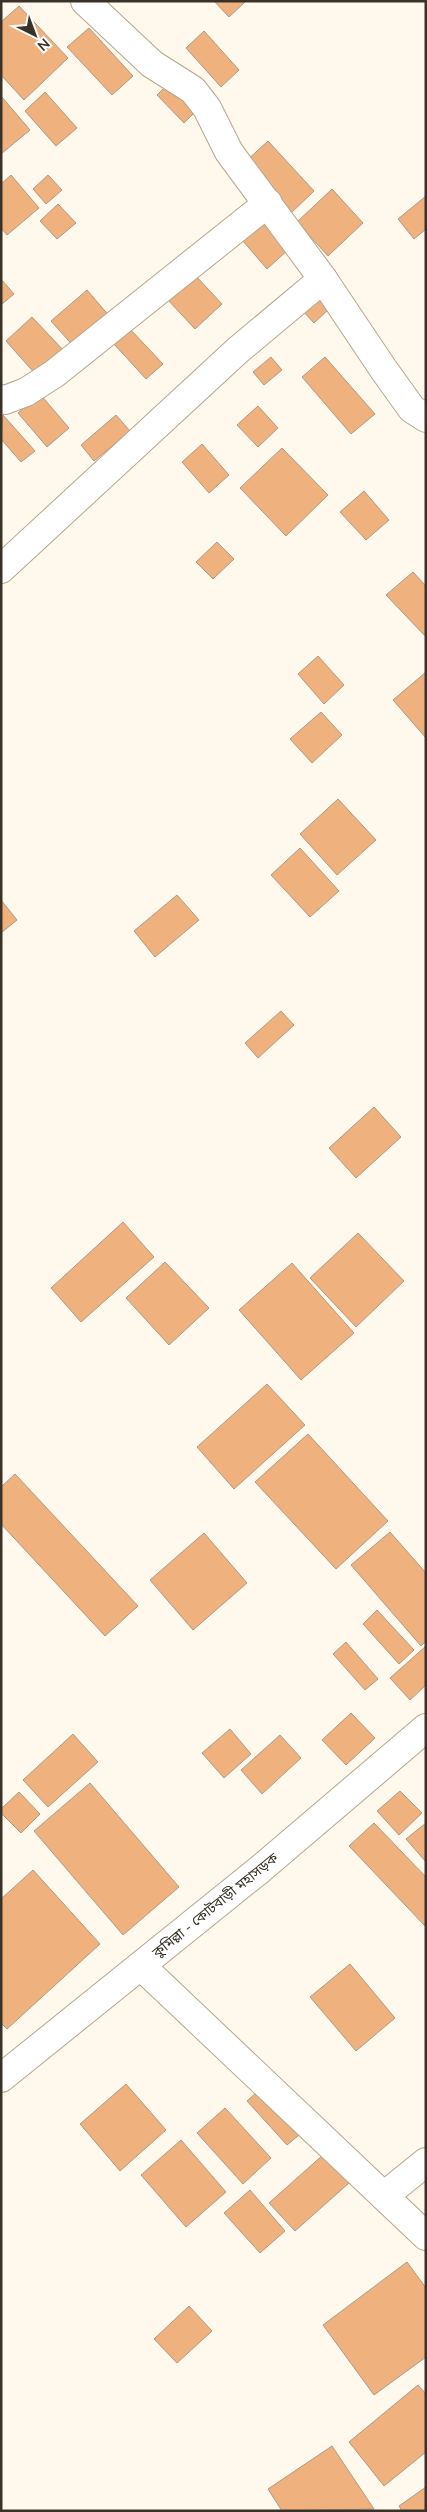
<svg xmlns="http://www.w3.org/2000/svg" width="427" height="2512" font-family="Mulish,'Noto Sans Bengali',sans-serif">
<rect width="100%" height="100%" fill="#fef8ed"/>
<!-- building -->
<g fill="#efb17e" stroke="#b19986">
<polygon points="214,1 246,1 229,17"/>
<polygon points="19,6 68,58 24,100 1,75 1,22"/>
<polygon points="89,28 133,76 112,95 67,47"/>
<polygon points="204,31 239,70 221,87 186,48"/>
<polygon points="171,81 198,109 184,123 157,95"/>
<polygon points="45,92 77,128 56,146 25,111"/>
<polygon points="1,96 30,130 1,154"/>
<polygon points="268,141 314,191 290,214 244,163"/>
<polygon points="11,175 39,208 7,235 1,228 1,184"/>
<polygon points="48,175 62,190 46,204 33,189"/>
<polygon points="332,189 363,223 328,256 297,222"/>
<polygon points="426,196 426,229 414,239 398,219"/>
<polygon points="58,204 76,223 57,239 40,221"/>
<polygon points="265,221 289,249 267,269 243,241"/>
<polygon points="194,274 222,304 195,329 167,299"/>
<polygon points="1,279 14,294 1,305"/>
<polygon points="87,290 111,318 76,349 51,321"/>
<polygon points="316,295 329,309 314,323 301,309"/>
<polygon points="32,317 65,352 38,377 6,341"/>
<polygon points="129,328 163,364 146,379 113,343"/>
<polygon points="271,357 282,370 264,385 253,372"/>
<polygon points="325,357 375,414 351,434 302,377"/>
<polygon points="40,394 69,428 47,447 18,413"/>
<polygon points="258,406 278,428 258,447 237,425"/>
<polygon points="3,415 35,451 21,462 1,439"/>
<polygon points="116,415 130,431 94,461 81,445"/>
<polygon points="202,444 229,475 209,493 182,462"/>
<polygon points="282,448 328,495 286,536 240,488"/>
<polygon points="364,491 389,520 366,540 340,512"/>
<polygon points="217,542 234,559 213,579 196,562"/>
<polygon points="413,572 426,586 426,637 386,595"/>
<polygon points="318,656 344,685 324,704 298,674"/>
<polygon points="426,672 426,738 393,700"/>
<polygon points="321,712 342,735 312,763 290,739"/>
<polygon points="338,799 376,840 337,875 300,834"/>
<polygon points="300,848 339,891 310,917 271,875"/>
<polygon points="177,895 199,920 155,957 134,931"/>
<polygon points="1,900 17,920 1,933"/>
<polygon points="281,1011 294,1025 258,1058 245,1043"/>
<polygon points="374,1107 401,1137 356,1178 329,1148"/>
<polygon points="123,1222 154,1257 81,1322 51,1288"/>
<polygon points="358,1233 404,1281 356,1327 310,1278"/>
<polygon points="165,1262 209,1308 169,1345 126,1298"/>
<polygon points="292,1263 354,1333 301,1380 239,1310"/>
<polygon points="267,1384 305,1425 234,1489 197,1447"/>
<polygon points="308,1434 388,1521 336,1569 255,1482"/>
<polygon points="15,1474 138,1606 105,1636 1,1524 1,1487"/>
<polygon points="390,1532 426,1573 426,1641 421,1646 351,1565"/>
<polygon points="204,1533 247,1583 193,1630 150,1580"/>
<polygon points="377,1610 414,1650 399,1664 363,1624"/>
<polygon points="346,1642 378,1679 365,1690 333,1654"/>
<polygon points="426,1646 426,1685 410,1700 390,1678"/>
<polygon points="351,1713 375,1738 346,1765 322,1740"/>
<polygon points="230,1729 251,1754 224,1778 202,1753"/>
<polygon points="73,1734 98,1762 48,1807 23,1780"/>
<polygon points="280,1735 301,1758 262,1794 241,1770"/>
<polygon points="90,1783 179,1887 123,1935 34,1831"/>
<polygon points="400,1791 422,1813 399,1835 377,1811"/>
<polygon points="19,1792 40,1814 21,1833 1,1813 1,1809"/>
<polygon points="374,1823 426,1877 426,1927 349,1846"/>
<polygon points="426,1823 426,1862 406,1839"/>
<polygon points="33,1870 100,1944 7,2029 1,2023 1,1899"/>
<polygon points="350,1964 395,2018 356,2051 310,1997"/>
<polygon points="126,2084 166,2130 120,2171 80,2124"/>
<polygon points="259,2090 299,2135 287,2145 247,2101"/>
<polygon points="225,2108 271,2158 243,2184 197,2133"/>
<polygon points="181,2140 226,2192 186,2227 141,2175"/>
<polygon points="324,2154 349,2183 295,2231 269,2203"/>
<polygon points="250,2190 285,2231 260,2253 224,2213"/>
<polygon points="407,2262 426,2288 426,2357 374,2395 323,2325"/>
<polygon points="189,2306 212,2331 177,2363 154,2339"/>
<polygon points="418,2385 426,2394 426,2452 384,2486 349,2442"/>
<polygon points="332,2446 374,2509 282,2511 268,2489"/>
<polygon points="426,2487 426,2511 402,2511 399,2506"/>
</g>
<g fill="none" stroke-linecap="round" stroke-linejoin="round">
<defs>
<g id="minor">
<polyline points="85,1 152,64 193,90 207,108 229,152 323,279 384,370 412,409 426,418"/>
<polyline points="1,399 5,400 26,392 54,374 268,203"/>
<polyline points="1,569 238,350 323,279"/>
<polyline points="141,1966 426,2236"/>
<polyline points="384,2196 426,2162"/>
</g>
<polyline id="major" points="1,2078 258,1871 426,1728"/>
</defs>
<!-- minor casing -->
<use href="#minor" stroke="#b6a78e" stroke-width="30"/>
<!-- major casing -->
<use href="#major" stroke="#b6a78e" stroke-width="30"/>
<!-- minor -->
<use href="#minor" stroke="#fff" stroke-width="28"/>
<!-- major -->
<use href="#major" stroke="#fff" stroke-width="28"/>
</g>
<g text-anchor="middle" stroke-width="4" stroke-linejoin="round" paint-order="stroke">
<!-- street labels -->
<g font-size="14" fill="#383228" stroke="#fff">
<text transform="translate(215 1905) rotate(-39)" y="5">কুমিল্লা - কোটবাড়ী মহাসড়ক</text>
</g>
</g>
<!-- border -->
<rect width="427" height="2512" fill="none" stroke="#383228" stroke-width="5"/>
<!-- north arrow -->
<g transform="translate(35 35) rotate(138)" stroke="#ffffff" stroke-width="4" paint-order="stroke">
<path d="M0-4L9 19L0 12L-9 19Z" fill="#383228"/>
<text y="-8" font-size="14" font-weight="bold" text-anchor="middle" fill="#383228">N</text>
</g>
</svg>
